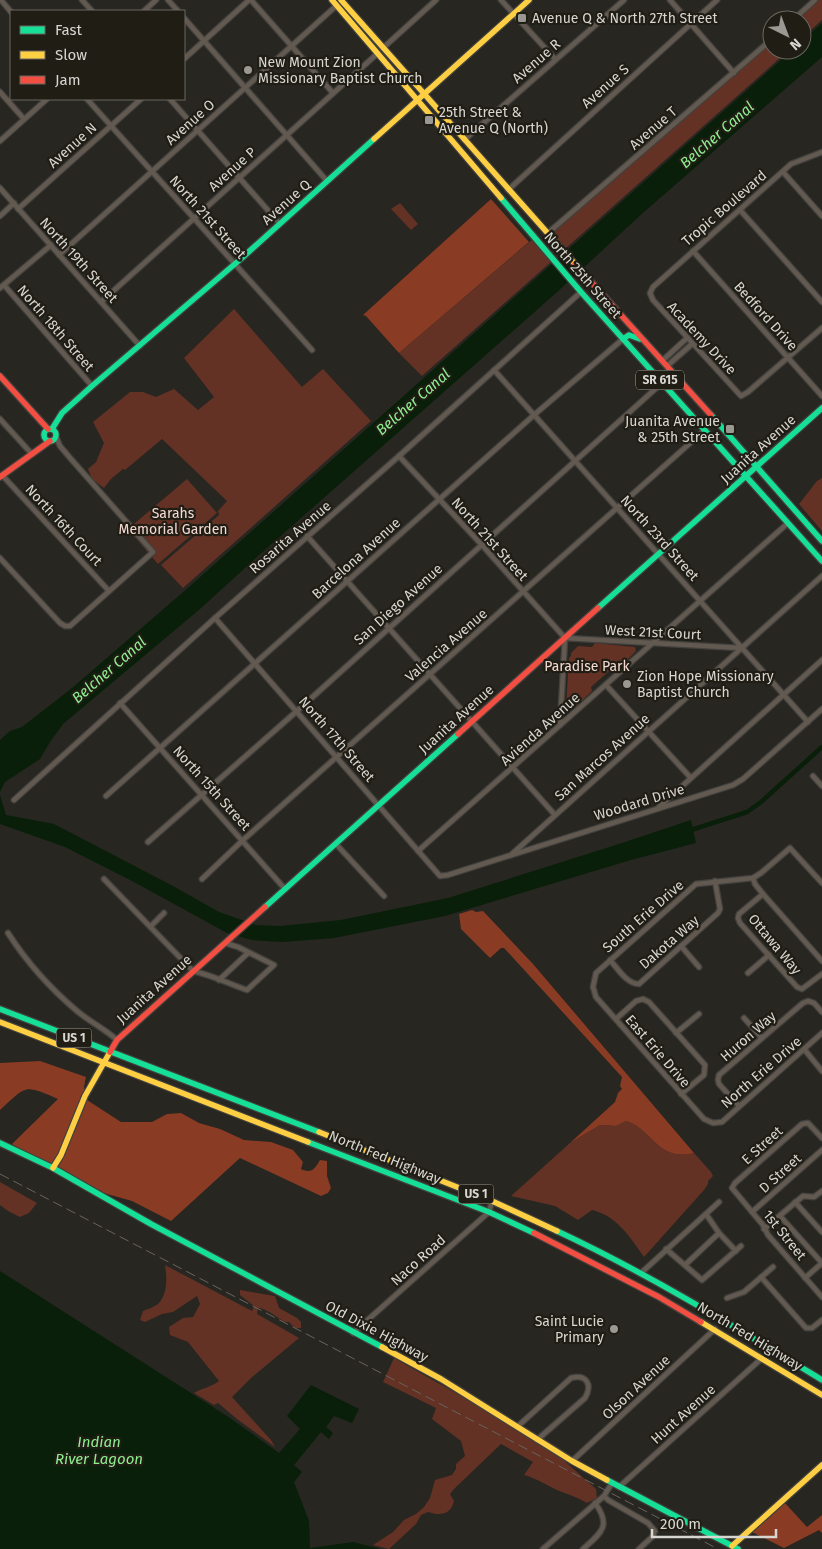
<svg xmlns="http://www.w3.org/2000/svg" width="822" height="1549" font-family="'Fira Sans',sans-serif">
<rect width="100%" height="100%" fill="#272621"/>
<!-- green -->
<g fill="#633224">
<polygon points="818,0 822,0 822,20 802,38 802,20 796,20"/>
<polygon points="772,42 772,50 789,50 565,249 551,233"/>
<polygon points="400,203 418,224 411,230 391,209"/>
<polygon points="533,239 552,261 422,376 399,353"/>
<polygon points="234,309 302,387 323,369 371,421 183,588 161,565 219,515 218,511 227,501 162,439 125,470 123,469 111,479 104,488 92,479 88,469 96,462 104,443 93,422 130,392 143,392 156,397 174,389 198,410 214,397 184,358"/>
<polygon points="822,478 822,531 799,504 817,481"/>
<polygon points="187,479 217,513 158,564 128,529"/>
<polygon points="595,643 635,647 636,651 614,673 608,672 591,687 592,691 573,709 566,707 569,658 571,656 571,653 578,646 592,647"/>
<path d="M626 1121C653 1129 657 1162 694 1153L711 1172 713 1176 708 1181V1184L704 1190 644 1257C630 1237 617 1216 592 1210L578 1220 555 1206 511 1196 570 1143 600 1125 616 1126Z"/>
<polygon points="0,1182 37,1203 29,1213 20,1217 8,1211 0,1205"/>
<path d="M165 1265 252 1311 254 1306 240 1295V1290L275 1296 279 1308 297 1318 301 1322V1328H295L289 1322H285C277 1318 267 1308 258 1308L257 1314 299 1338 251 1378 232 1397 271 1440 275 1447 237 1419 218 1403 214 1405 194 1393C203 1388 211 1387 219 1381L188 1342 170 1335 169 1327 183 1318 193 1317 200 1304 197 1296 173 1312 162 1314 145 1322 140 1320 143 1311C148 1309 154 1307 158 1304 168 1294 167 1277 165 1265Z"/>
<path d="M394 1358 498 1417 559 1456 596 1489 597 1498 587 1503C577 1497 567 1494 557 1490 546 1485 536 1478 524 1475L533 1462 501 1444 454 1489 450 1494 454 1501C451 1515 440 1516 428 1512L421 1515 416 1524 389 1549 373 1545 393 1532 404 1520 416 1514 424 1507 430 1498 435 1480 452 1475 456 1469V1464L465 1456 461 1441 432 1419 436 1408 383 1382Z"/>
</g>
<!-- forest -->
<g fill="#8a3b24">
<polygon points="491,199 529,242 399,353 366,316 363,315"/>
<path d="M472 910 476 912 483 911 533 964 694 1153C657 1162 653 1129 626 1121L616 1126 600 1125 570 1143 615 1102 618 1093 622 1089 620 1086 622 1077 504 948H501L490 958 461 929 459 914Z"/>
<path d="M40 1061 86 1077 84 1087 87 1100 121 1122H152L167 1114 181 1113 199 1123 220 1129 244 1140 271 1142 293 1150 303 1162 301 1169C311 1174 315 1169 320 1160L327 1161V1176L331 1188 328 1193 321 1196 240 1158 171 1221 132 1201 93 1190 54 1171 12 1144 58 1099C24 1084 27 1085 0 1110V1063Z"/>
<polygon points="784,1502 807,1527 822,1515 822,1533 819,1530 784,1548 752,1532"/>
</g>
<!-- water -->
<g fill="#091f0a">
<polygon points="822,23 822,57 644,212 556,293 257,557 200,609 63,724 50,742 40,759 5,782 0,792 0,740 10,731 22,727 72,688 189,587 792,50 802,50 802,41"/>
<polygon points="0,795 6,815 54,824 173,886 219,912 256,925 280,926 341,920 448,898 622,843 691,820 696,843 631,860 445,916 334,938 282,942 252,940 227,933 134,882 65,847 0,824"/>
<polygon points="0,1271 230,1418 279,1453 300,1429 287,1416 311,1385 359,1409 352,1423 334,1416 326,1427 333,1433 329,1439 321,1432 294,1465 302,1472 294,1482 309,1521 310,1548 353,1542 381,1549 0,1549"/>
</g>
<g fill="none" stroke-linecap="round" stroke-linejoin="round">
<!-- canal -->
<polyline stroke="#091f0a" stroke-width="4.5" points="688,831 747,812 761,802 822,747"/>
<defs>
<g id="street">
<polyline points="1,0 11,12"/>
<polyline points="82,0 92,11"/>
<polyline points="168,0 178,11"/>
<polyline points="251,0 333,93"/>
<polyline points="501,0 555,59"/>
<polyline points="670,0 734,73"/>
<polyline points="144,11 156,0"/>
<polyline points="184,18 327,181"/>
<polyline points="793,20 815,0"/>
<polyline points="383,48 436,0"/>
<polyline points="184,59 249,0"/>
<polyline points="0,92 24,119"/>
<polyline points="87,99 312,350"/>
<polyline points="170,99 280,224"/>
<polyline points="464,140 624,0"/>
<polyline points="0,141 47,99"/>
<polyline points="822,152 791,164 653,287 650,293 653,300 741,396 748,392 822,328"/>
<polyline points="783,172 822,216"/>
<polyline points="0,188 140,346"/>
<polyline points="508,190 717,0"/>
<polyline points="18,209 141,99"/>
<polyline points="740,210 822,302"/>
<polyline points="0,216 14,203"/>
<polyline points="548,233 772,39"/>
<polyline points="693,251 822,396"/>
<polyline points="59,255 336,6"/>
<polyline points="4,285 92,386"/>
<polyline points="0,288 51,245"/>
<polyline points="101,302 378,53"/>
<polyline points="662,361 687,338"/>
<polyline points="667,366 692,344"/>
<polyline points="494,370 808,722"/>
<polyline points="0,419 31,453"/>
<polyline points="399,456 481,544 565,638"/>
<polyline points="2,475 109,591"/>
<polyline points="307,536 555,815"/>
<polyline points="0,558 60,623 65,626 70,626 153,552 71,459 60,446 56,437"/>
<polyline points="215,618 440,876 448,875 733,785 743,779 822,709"/>
<polyline points="565,638 741,648"/>
<polyline points="606,685 690,777"/>
<polyline points="120,703 285,889"/>
<polyline points="560,725 565,638"/>
<polyline points="813,776 822,786"/>
<polyline points="106,796 534,415 623,339"/>
<polyline points="14,800 215,618 399,456 581,292"/>
<polyline points="659,807 822,660"/>
<polyline points="148,842 297,711 663,382"/>
<polyline points="336,844 384,896"/>
<polyline points="418,851 788,523"/>
<polyline points="512,854 822,576"/>
<polyline points="753,878 755,884 763,894 822,961"/>
<path d="M104 879 193 971C212 975 229 984 247 990L274 965 238 947 225 943"/>
<polyline points="202,879 243,840 706,429"/>
<polyline points="822,883 790,848 761,873 753,878 696,884 596,973 593,987 596,997 704,1119 713,1123 722,1122 822,1033"/>
<polyline points="763,894 739,914 738,918 740,923 797,987 802,989 822,974"/>
<polyline points="151,926 164,913"/>
<path d="M8 933C26 961 51 989 77 1011 90 1022 105 1029 117 1040"/>
<polyline points="681,946 699,967"/>
<path d="M610 960C618 969 627 984 639 984L718 913 720 909 715 881"/>
<polyline points="748,973 769,955"/>
<polyline points="219,980 248,953"/>
<polyline points="744,1018 762,1038"/>
<polyline points="616,1019 636,1001 643,999 649,1002 705,1065 704,1075 681,1094"/>
<polyline points="676,1033 699,1014"/>
<polyline points="804,1049 822,1071"/>
<polyline points="739,1106 719,1084 718,1080 719,1075 803,1003 808,1001 814,1003 822,1012"/>
<polyline points="822,1138 808,1123 802,1124 735,1183 732,1188 763,1225 768,1235 822,1297"/>
<polyline points="795,1202 822,1232"/>
<polyline points="752,1212 822,1150"/>
<polyline points="706,1214 719,1233 736,1251"/>
<polyline points="780,1216 822,1263"/>
<polyline points="764,1229 803,1196 814,1197 822,1191"/>
<polyline points="666,1249 702,1280 741,1246"/>
<polyline points="685,1265 719,1233"/>
<polyline points="641,1273 719,1202"/>
<polyline points="761,1277 806,1328 812,1328 822,1320"/>
<polyline points="805,1278 822,1263"/>
<polyline points="727,1298 744,1292 773,1267"/>
<polyline points="353,1333 489,1212 492,1201"/>
<path d="M517 1427 571 1378C586 1374 593 1384 585 1398L537 1440"/>
<polyline points="572,1461 715,1329"/>
<polyline points="619,1487 762,1358"/>
<polyline points="604,1496 608,1500 648,1523 655,1531 652,1537 639,1549"/>
<polyline points="543,1549 604,1496 612,1483"/>
<path d="M583 1549C601 1533 612 1526 595 1503"/>
</g>
<g id="fast">
<polyline points="501,198 581,292 822,561"/>
<polyline points="623,339 629,335 640,339"/>
<polyline points="711,415 822,541"/>
<polyline points="52,429 62,413 92,386 243,257 374,139"/>
<circle cx="50" cy="435" r="6"/>
<polyline points="598,608 822,408"/>
<polyline points="265,907 458,734"/>
<polyline points="0,1009 319,1132"/>
<polyline points="308,1142 489,1212 534,1233"/>
<polyline points="0,1143 53,1168 151,1224 382,1347"/>
<path d="M557 1231C649 1274 735 1327 822 1380"/>
<polyline points="607,1480 738,1549"/>
</g>
<g id="slow">
<polyline points="332,0 501,198"/>
<polyline points="341,0 575,264"/>
<polyline points="374,139 529,0"/>
<polyline points="0,1022 308,1142"/>
<polyline points="319,1132 492,1201 557,1231"/>
<polyline points="53,1168 61,1155 85,1096 110,1052"/>
<polyline points="701,1322 822,1395"/>
<polyline points="382,1347 441,1379 572,1461 607,1480"/>
<polyline points="732,1546 822,1465"/>
</g>
<g id="jam">
<polyline points="575,264 711,415"/>
<polyline points="0,376 48,429"/>
<polyline points="0,477 50,441"/>
<polyline points="458,734 598,608"/>
<polyline points="110,1052 117,1040 265,907"/>
<polyline points="534,1233 659,1297 701,1322"/>
</g>
</defs>
<!-- street casing -->
<use href="#street" stroke="#42413e" stroke-width="7"/>
<!-- fast casing -->
<use href="#fast" stroke="#42413e" stroke-width="8"/>
<!-- slow casing -->
<use href="#slow" stroke="#42413e" stroke-width="8"/>
<!-- jam casing -->
<use href="#jam" stroke="#42413e" stroke-width="8"/>
<!-- street -->
<use href="#street" stroke="#625950" stroke-width="4.5"/>
<!-- fast -->
<use href="#fast" stroke="#16e098" stroke-width="5.5"/>
<!-- slow -->
<use href="#slow" stroke="#ffcf43" stroke-width="5.5"/>
<!-- jam -->
<use href="#jam" stroke="#f24e42" stroke-width="5.5"/>
<!-- rail -->
<polyline stroke="#69635d" stroke-width="1" stroke-dasharray="10 5" stroke-linecap="butt" points="0,1174 718,1549"/>
</g>
<!-- markers -->
<g fill="#9a9893" stroke="#201d15" stroke-width="2">
<rect x="517" y="13" width="10" height="10" rx="2.5"/>
<circle cx="248" cy="70" r="5"/>
<rect x="424" y="115" width="10" height="10" rx="2.5"/>
<rect x="725" y="424" width="10" height="10" rx="2.5"/>
<circle cx="627" cy="684" r="5"/>
<circle cx="614" cy="1329" r="5"/>
</g>
<g text-anchor="middle" stroke-width="4.5" stroke-linejoin="round" paint-order="stroke">
<!-- shield labels -->
<g fill="#201d15" stroke="#a19e99" stroke-width="1">
<rect x="636" y="370.5" width="48" height="19" rx="4"/>
<rect x="56.5" y="1028.5" width="35" height="19" rx="4"/>
<rect x="458.5" y="1184.5" width="35" height="19" rx="4"/>
</g>
<g font-size="12" font-weight="bold" fill="#d8d6d1">
<text x="660" y="384">SR 615</text>
<text x="74" y="1042">US 1</text>
<text x="476" y="1198">US 1</text>
</g>
<!-- poi labels -->
<g font-size="14" fill="#d8d6d1" stroke="#201d15" text-anchor="start">
<text x="532" y="23">Avenue Q &amp; North 27th Street</text>
<text x="258" y="67">New Mount Zion<tspan x="258" dy="16">Missionary Baptist Church</tspan></text>
<text x="439" y="117">25th Street &amp;<tspan x="439" dy="16">Avenue Q (North)</tspan></text>
<text x="720" y="426" text-anchor="end">Juanita Avenue<tspan x="720" dy="16">&amp; 25th Street</tspan></text>
<text x="637" y="681">Zion Hope Missionary<tspan x="637" dy="16">Baptist Church</tspan></text>
<text x="604" y="1326" text-anchor="end">Saint Lucie<tspan x="604" dy="16">Primary</tspan></text>
</g>
<!-- street labels -->
<g font-size="14" fill="#d8d6d1" stroke="#201d15">
<text transform="translate(536 61) rotate(-41)" y="5">Avenue R</text>
<text transform="translate(605 86) rotate(-42)" y="5">Avenue S</text>
<text transform="translate(190 122) rotate(-42)" y="5">Avenue O</text>
<text transform="translate(653 128) rotate(-41)" y="5">Avenue T</text>
<text transform="translate(72 145) rotate(-42)" y="5">Avenue N</text>
<text transform="translate(232 169) rotate(-42)" y="5">Avenue P</text>
<text transform="translate(286 202) rotate(-42)" y="5">Avenue Q</text>
<text transform="translate(724 208) rotate(-41)" y="5">Tropic Boulevard</text>
<text transform="translate(208 217) rotate(48)" y="5">North 21st Street</text>
<text transform="translate(79 260) rotate(48)" y="5">North 19th Street</text>
<text transform="translate(583 275) rotate(49)" y="5">North 25th Street</text>
<text transform="translate(766 316) rotate(48)" y="5">Bedford Drive</text>
<text transform="translate(56 328) rotate(49)" y="5">North 18th Street</text>
<text transform="translate(702 338) rotate(47)" y="5">Academy Drive</text>
<text transform="translate(758 449) rotate(-42)" y="5">Juanita Avenue</text>
<text transform="translate(64 525) rotate(47)" y="5">North 16th Court</text>
<text transform="translate(290 537) rotate(-41)" y="5">Rosarita Avenue</text>
<text transform="translate(660 538) rotate(48)" y="5">North 23rd Street</text>
<text transform="translate(490 539) rotate(48)" y="5">North 21st Street</text>
<text transform="translate(356 558) rotate(-42)" y="5">Barcelona Avenue</text>
<text transform="translate(398 604) rotate(-42)" y="5">San Diego Avenue</text>
<text transform="translate(653 632) rotate(3)" y="5">West 21st Court</text>
<text transform="translate(446 645) rotate(-41)" y="5">Valencia Avenue</text>
<text transform="translate(456 719) rotate(-42)" y="5">Juanita Avenue</text>
<text transform="translate(540 729) rotate(-42)" y="5">Avienda Avenue</text>
<text transform="translate(337 739) rotate(49)" y="5">North 17th Street</text>
<text transform="translate(602 757) rotate(-42)" y="5">San Marcos Avenue</text>
<text transform="translate(212 788) rotate(48)" y="5">North 15th Street</text>
<text transform="translate(639 802) rotate(-17)" y="5">Woodard Drive</text>
<text transform="translate(643 916) rotate(-41)" y="5">South Erie Drive</text>
<text transform="translate(669 942) rotate(-41)" y="5">Dakota Way</text>
<text transform="translate(775 944) rotate(50)" y="5">Ottawa Way</text>
<text transform="translate(154 989) rotate(-42)" y="5">Juanita Avenue</text>
<text transform="translate(748 1036) rotate(-41)" y="5">Huron Way</text>
<text transform="translate(658 1051) rotate(49)" y="5">East Erie Drive</text>
<text transform="translate(761 1072) rotate(-41)" y="5">North Erie Drive</text>
<text transform="translate(762 1145) rotate(-42)" y="5">E Street</text>
<text transform="translate(385 1157) rotate(22)" y="5">North Fed Highway</text>
<text transform="translate(780 1173) rotate(-42)" y="5">D Street</text>
<text transform="translate(785 1235) rotate(51)" y="5">1st Street</text>
<text transform="translate(418 1260) rotate(-42)" y="5">Naco Road</text>
<text transform="translate(377 1331) rotate(28)" y="5">Old Dixie Highway</text>
<text transform="translate(750 1336) rotate(31)" y="5">North Fed Highway</text>
<text transform="translate(636 1387) rotate(-43)" y="5">Olson Avenue</text>
<text transform="translate(683 1414) rotate(-42)" y="5">Hunt Avenue</text>
</g>
<!-- park labels -->
<g font-size="14" fill="#f5dad3" stroke="#201d15">
<text x="173" y="518">Sarahs<tspan x="173" dy="16">Memorial Garden</tspan></text>
<text x="587" y="671">Paradise Park</text>
</g>
<!-- water labels -->
<g font-size="15" font-style="italic" fill="#8def90" stroke="#201d15">
<text transform="translate(717 135) rotate(-41)" y="5">Belcher Canal</text>
<text transform="translate(413 402) rotate(-41)" y="5">Belcher Canal</text>
<text transform="translate(109 670) rotate(-41)" y="5">Belcher Canal</text>
<text x="99" y="1447">Indian<tspan x="99" dy="17">River Lagoon</tspan></text>
</g>
</g>
<!-- legend -->
<rect x="10" y="10" width="175" height="90" fill="#201d15" stroke="#6a6760"/>
<rect x="20" y="26" width="25" height="8" fill="#16e098" stroke="#6a6760"/>
<text x="55" y="35" font-size="15" fill="#d8d6d1">Fast</text>
<rect x="20" y="51" width="25" height="8" fill="#ffcf43" stroke="#6a6760"/>
<text x="55" y="60" font-size="15" fill="#d8d6d1">Slow</text>
<rect x="20" y="76" width="25" height="8" fill="#f24e42" stroke="#6a6760"/>
<text x="55" y="85" font-size="15" fill="#d8d6d1">Jam</text>
<!-- north arrow -->
<g transform="translate(787 35) rotate(138)"><circle r="24" fill="#201d15" stroke="#6a6760"/>
<path d="M0-4L9 19L0 12L-9 19Z" fill="#9a9893"/>
<text y="-8" font-size="14" font-weight="bold" text-anchor="middle" fill="#d8d6d1">N</text>
</g>
<!-- scale -->
<path d="M652 1529v8h124v-8" fill="none" stroke="#d8d6d1" stroke-width="2.5"/>
<text x="660" y="1529" font-size="15" fill="#d8d6d1" stroke="#201d15" stroke-width="4" paint-order="stroke">200 m</text>
</svg>
